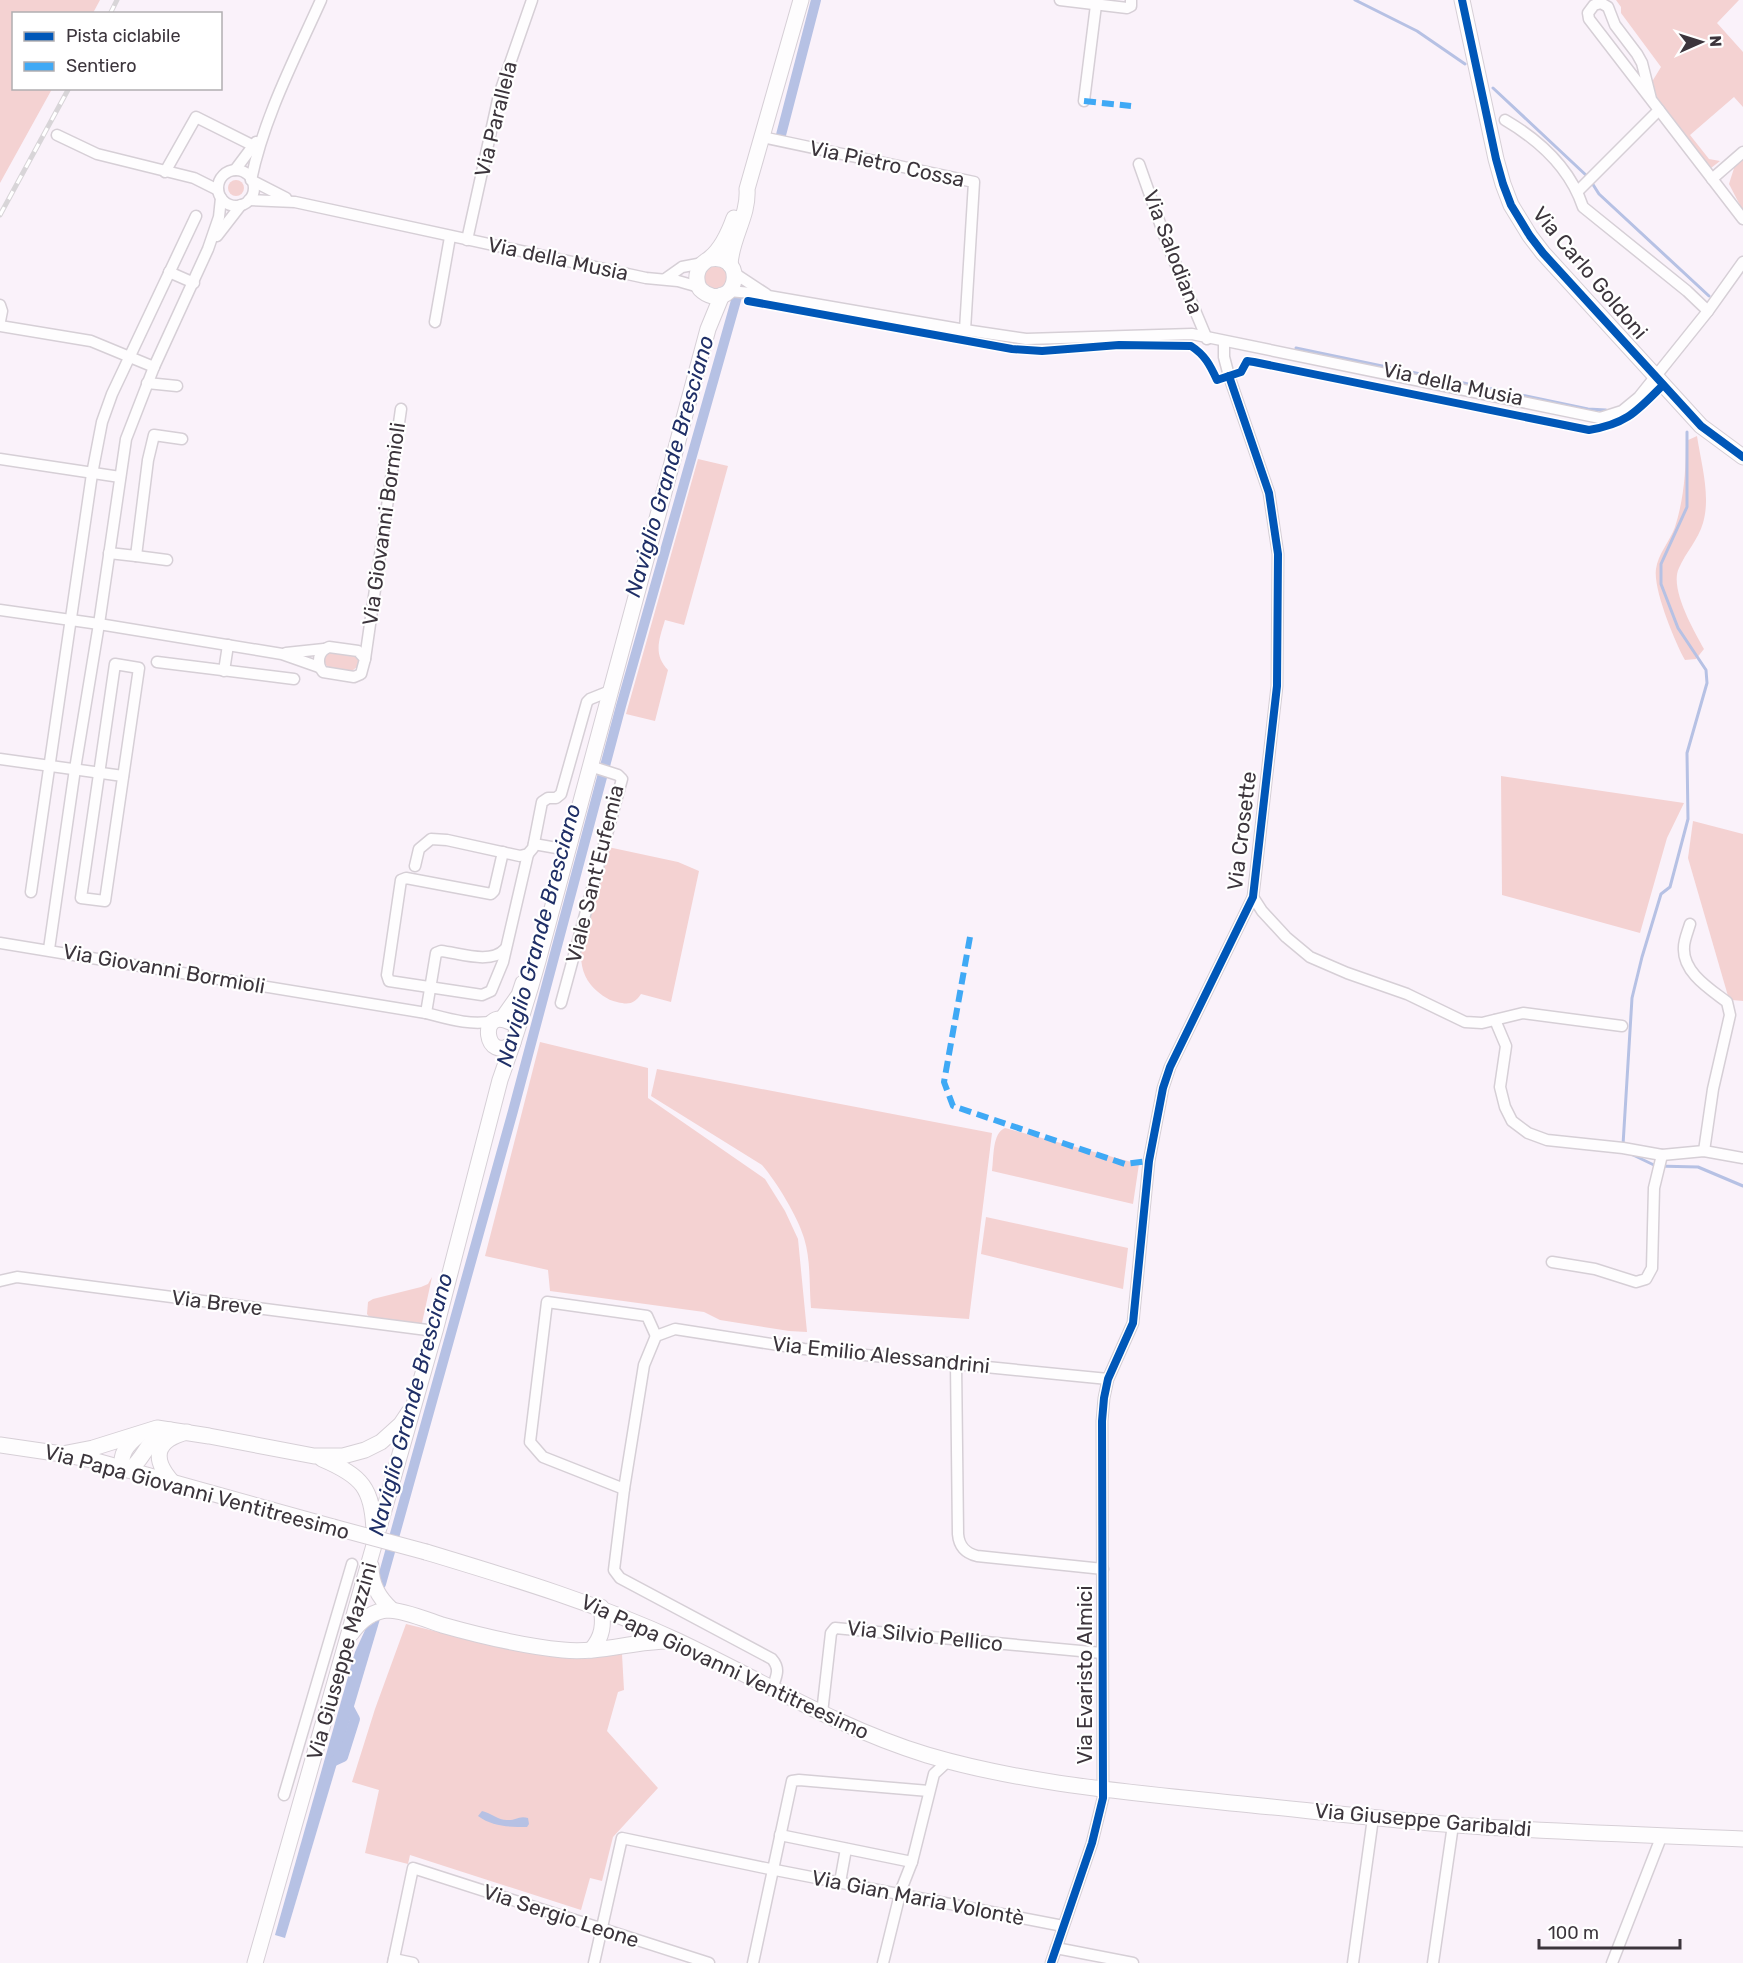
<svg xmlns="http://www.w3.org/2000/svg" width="1743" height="1963" font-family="Rubik,sans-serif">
<rect width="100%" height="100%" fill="#faf2fa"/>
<!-- green -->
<g fill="#f4d2d2">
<polygon points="0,0 100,0 93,13 14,14 14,88 52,89 0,183"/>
<polygon points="1616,0 1739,0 1717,23 1743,52 1743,107 1734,97 1690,135 1709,159 1720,161 1711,168 1704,163 1652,93 1650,85 1661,67 1621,13 1621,7"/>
<polygon points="1743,158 1743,211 1729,184 1735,165"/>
<circle cx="236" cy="188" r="8"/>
<circle cx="715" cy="277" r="12"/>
<path d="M1697 436C1701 463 1711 496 1703 523 1698 540 1686 552 1679 568 1669 588 1694 631 1704 649L1696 659 1685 660C1675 642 1653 589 1656 569 1658 554 1670 541 1675 527 1684 499 1686 470 1686 441Z"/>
<path d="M698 459 728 466 684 625 665 620C659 640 653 654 668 670L655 721 626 714Z"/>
<polygon points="333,652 354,656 358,659 358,666 352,671 328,668 323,660 327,654"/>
<polygon points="1501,776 1684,803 1667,838 1640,933 1502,895"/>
<polygon points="1693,821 1743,834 1743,1001 1732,1000 1728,996 1688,858"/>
<path d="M608 847 678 862 699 871 671 1002 641 994C634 1004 629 1005 617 1002 607 1000 598 993 591 985 572 961 585 931 592 905 597 886 603 867 608 847Z"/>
<polygon points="540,1042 648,1068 648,1098 765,1179 785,1211 798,1239 807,1332 789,1331 720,1320 704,1312 550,1291 548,1270 485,1256"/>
<path d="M657 1069 992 1133 969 1319 811 1308C809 1286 811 1260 804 1238 798 1217 776 1181 762 1165L651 1096Z"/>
<path d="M1005 1128 1139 1164 1133 1204 992 1171C994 1158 992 1133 1005 1128Z"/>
<polygon points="986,1217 1128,1248 1123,1289 981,1254"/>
<polygon points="432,1277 422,1323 419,1325 370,1318 367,1314 368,1302 373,1299 421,1287 428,1284"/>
<polygon points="406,1624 475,1641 566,1658 585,1659 622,1654 624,1690 618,1692 607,1731 658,1788 613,1837 602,1881 590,1878 581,1910 410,1855 408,1864 365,1853 379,1790 352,1782 375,1709"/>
</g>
<!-- water -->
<g fill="#b6c1e4">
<polygon points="380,1619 285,1938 275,1935 355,1652 366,1628"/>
<path d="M482 1811C491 1813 498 1820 507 1820 515 1821 519 1815 528 1818L529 1824 527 1827C510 1827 493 1827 478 1816Z"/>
</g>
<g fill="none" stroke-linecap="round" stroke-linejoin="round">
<!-- stream -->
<g stroke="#b6c1e4" stroke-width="3">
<polyline points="1355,0 1417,31 1465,64"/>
<polyline points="1493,88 1588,177"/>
<polyline points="1592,183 1599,194 1709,296"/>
<polyline points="1296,348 1588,409 1606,410"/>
<polyline points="1623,1145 1632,998 1642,957 1661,894 1670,887 1688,819 1687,753 1707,683 1706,670 1678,628 1661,584 1661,564 1687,507 1687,432"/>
<polyline points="1631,1154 1656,1166 1698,1167 1743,1186"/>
</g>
<!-- canal -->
<g stroke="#b6c1e4" stroke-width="10">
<polyline points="781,135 816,0"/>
<polyline points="381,1584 513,1111 621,706 737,297"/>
<polyline points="330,1763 343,1757 355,1719 347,1704"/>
</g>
<defs>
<g id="street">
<polyline points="1060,0 1127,8 1131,6 1131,0"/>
<polyline points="1651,99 1642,63 1637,54 1615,25 1608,7 1601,3 1594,5 1588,13 1589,19 1743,219"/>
<polyline points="1084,101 1096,5"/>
<path d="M1505 120C1539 140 1570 168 1583 207L1687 291 1708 311"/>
<polyline points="57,135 97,154 194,178 218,190"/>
<polyline points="762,137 974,182 965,330"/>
<polyline points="1139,164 1168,246 1207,339"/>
<polyline points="235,170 256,142"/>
<circle cx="236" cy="188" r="18"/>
<polyline points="165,172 196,117 254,146"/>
<polyline points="1712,179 1743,152"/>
<polyline points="1578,191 1659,110"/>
<path d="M286 198 251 180C264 117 295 58 321 0"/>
<polyline points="249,200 295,202 646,278 678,281 699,287"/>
<polyline points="217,236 241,205"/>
<polyline points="467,240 499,95 532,0"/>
<polyline points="169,272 194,283"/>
<polyline points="734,273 766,294"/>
<polyline points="665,279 682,267 703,263"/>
<polyline points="729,291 751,293 965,330 1026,339 1192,334 1600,418 1622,411 1639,397 1708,311 1743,262"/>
<polyline points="0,305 2,311 0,321"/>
<polyline points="435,322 450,237"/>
<polyline points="0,326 91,341 154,367"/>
<polyline points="147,383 177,386"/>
<polyline points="0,459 120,477"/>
<polyline points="109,553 136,556 148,460 154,435 182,439"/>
<polyline points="136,556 167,560"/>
<polyline points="0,610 99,624 282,654 319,667"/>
<path d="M329 647 358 651 365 659 361 674 354 677 323 672C316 663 318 651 329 647Z"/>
<polyline points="286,653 324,649"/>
<polyline points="365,659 401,409"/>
<polyline points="157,662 294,679"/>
<polygon points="115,664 139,668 105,901 81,898"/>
<polyline points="224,671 228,645"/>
<polyline points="0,759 123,776"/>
<polyline points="534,844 568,850"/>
<polyline points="503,852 494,891 491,894 406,878 401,880 387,975 389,981 482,995 491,991 503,962 528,854"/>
<polyline points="415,866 419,849 431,839 447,840 520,856 528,854 533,848 542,802 548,798 556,798 561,794 587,702 590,699 610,691"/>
<polyline points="31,892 92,474 102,422 112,394 196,216"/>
<polyline points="1253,897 1262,911 1286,937 1310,957 1347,973 1407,994 1465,1022 1482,1023 1523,1013 1622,1026"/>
<path d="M1690 924C1688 931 1684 940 1684 947 1682 972 1710 989 1727 1002L1730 1015 1713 1089 1704 1151"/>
<path d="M0 943 426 1013C449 1019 471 1026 494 1021"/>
<polyline points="49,949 75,769 99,624 126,439 154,367 208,249 219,217 221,198"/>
<polyline points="561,1003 622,779 618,775 590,766"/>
<path d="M426 1013 436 953 441 951C459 953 491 965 505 949"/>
<polyline points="1495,1020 1506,1046 1500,1087 1505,1107 1512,1121 1528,1133 1547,1140 1623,1148 1662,1155 1704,1151 1743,1158"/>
<polyline points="1552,1262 1595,1269 1636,1282 1646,1279 1652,1268 1654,1188 1662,1155"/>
<polyline points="0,1281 17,1277 435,1331"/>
<path d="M956 1363 958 1534C959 1546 965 1553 977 1556L1103 1569"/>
<polyline points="624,1489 543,1457 530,1442 547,1302 647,1316 656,1336"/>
<path d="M772 1689C776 1677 781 1669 772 1659L620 1578 614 1570 624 1489 644 1365 656 1336 675 1329 804 1349 1108 1379"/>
<polyline points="822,1713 831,1633 835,1628 1102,1653"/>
<polyline points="284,1795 352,1564"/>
<polyline points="780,1835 912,1862"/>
<polyline points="840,1882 846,1849"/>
<polyline points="1056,1948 1133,1963"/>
<polyline points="394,1959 413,1963"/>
<polyline points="393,1963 413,1868 709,1963"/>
<polyline points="594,1963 622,1838 765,1868 1063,1926"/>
<polyline points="753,1963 792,1781 799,1780 929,1791"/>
<polyline points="883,1963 901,1890 912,1862 934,1774 948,1761"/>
<polyline points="1051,1963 1092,1843 1103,1798 1102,1421 1104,1398 1108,1379 1133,1323 1149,1161 1163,1088 1170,1067 1253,897 1277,686 1278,554 1269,493 1229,376 1224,357 1224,342"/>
<polyline points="1353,1963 1373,1818"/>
<polyline points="1433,1963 1453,1825"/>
<polyline points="1612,1963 1662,1835"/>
</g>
<g id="secondary">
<polyline points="1462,0 1496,159 1503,184 1511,205 1530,236 1543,253 1701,426 1743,457"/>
<path d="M710 259C744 253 740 302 712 296 708 295 703 292 700 289 697 284 696 277 698 271 700 264 705 262 710 258 721 249 729 232 734 218"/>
<path d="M730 265C731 238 749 216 747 189L801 0"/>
<polyline points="502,1019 519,995 523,983"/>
<path d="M510 1022C477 1006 485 1066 513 1043"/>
<polyline points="0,1445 62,1454 96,1461 333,1527"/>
<polyline points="62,1454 93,1448 157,1428 209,1436 314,1456 343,1456 365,1450 381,1442 401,1424 409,1412"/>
<path d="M322 1459C362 1476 373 1488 374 1533"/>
<path d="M122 1469C120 1453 127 1445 138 1436"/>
<path d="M129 1470C146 1458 147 1436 170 1430"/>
<path d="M174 1484C152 1460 153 1441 187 1432"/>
<path d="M426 1552C512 1578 596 1603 678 1641 760 1680 839 1728 927 1755 1025 1784 1128 1792 1231 1803 1306 1810 1380 1819 1456 1825 1551 1832 1647 1835 1743 1839"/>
<path d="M371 1566C371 1585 379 1598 392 1610"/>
<path d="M351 1634C360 1621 372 1611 388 1610 403 1610 427 1620 442 1625 481 1636 523 1646 563 1650 600 1654 636 1640 673 1641"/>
<path d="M591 1650C603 1637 604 1624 601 1607"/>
<path d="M255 1963 435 1331 500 1080C514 1041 527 1001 538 961L708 329 722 295"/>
</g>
</defs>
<!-- street casing -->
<use href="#street" stroke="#d6cfd6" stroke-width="13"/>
<!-- secondary casing -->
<use href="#secondary" stroke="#d6cfd6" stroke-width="17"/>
<!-- street -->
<use href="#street" stroke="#fefdfe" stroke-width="10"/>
<!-- secondary -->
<use href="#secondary" stroke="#fefdfe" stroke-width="15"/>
<defs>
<g id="rail">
<polyline points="110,14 117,0"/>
<polyline points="0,215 69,88"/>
</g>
</defs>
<!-- rail casing -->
<use href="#rail" stroke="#d8d5d8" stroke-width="5"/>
<!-- rail -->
<use href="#rail" stroke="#fff" stroke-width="3" stroke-dasharray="9" stroke-linecap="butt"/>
<defs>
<polyline id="secondary-bridge" points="333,1527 426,1552"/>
</defs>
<!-- secondary-bridge casing -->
<use href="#secondary-bridge" stroke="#d6cfd6" stroke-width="17" stroke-linecap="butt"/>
<!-- secondary-bridge -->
<use href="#secondary-bridge" stroke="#fefdfe" stroke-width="15"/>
<!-- quiet -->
<g stroke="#3fa9f5" stroke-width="6" stroke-dasharray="12 6" stroke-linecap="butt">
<polyline points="1084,101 1131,106"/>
<polyline points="970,937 944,1082 953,1106 1125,1164 1149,1161"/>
</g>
<defs>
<g id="cycleway">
<polyline points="1462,0 1496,159 1503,184 1511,205 1530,236 1543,253 1701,426 1743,457"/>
<path d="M748 301 1012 349 1042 351 1119 345 1191 346C1205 355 1210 365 1217 380L1241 372 1247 361 1254 362 1589 430C1627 424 1637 411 1663 385"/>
<polyline points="1051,1963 1092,1843 1103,1798 1102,1421 1104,1398 1108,1379 1133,1323 1149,1161 1163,1088 1170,1067 1253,897 1277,686 1278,554 1269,493 1229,376"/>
</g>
</defs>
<!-- cycleway casing -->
<use href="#cycleway" stroke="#fff" stroke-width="11"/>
<!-- cycleway -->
<use href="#cycleway" stroke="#0057b8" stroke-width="8"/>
</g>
<g text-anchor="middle" stroke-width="4.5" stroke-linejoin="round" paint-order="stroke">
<!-- street labels -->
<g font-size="21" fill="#3c353c" stroke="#fff">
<text transform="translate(496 119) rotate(-76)" y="7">Via Parallela</text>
<text transform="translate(887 164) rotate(12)" y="7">Via Pietro Cossa</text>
<text transform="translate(1173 252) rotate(69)" y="7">Via Salodiana</text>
<text transform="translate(558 259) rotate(12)" y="7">Via della Musia</text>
<text transform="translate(1590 273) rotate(50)" y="7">Via Carlo Goldoni</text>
<text transform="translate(1453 384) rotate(12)" y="7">Via della Musia</text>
<text transform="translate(384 524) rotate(-82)" y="7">Via Giovanni Bormioli</text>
<text transform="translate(1242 831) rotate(-83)" y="7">Via Crosette</text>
<text transform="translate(595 874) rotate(-76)" y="7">Viale Sant'Eufemia</text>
<text transform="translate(164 969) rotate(10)" y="7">Via Giovanni Bormioli</text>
<text transform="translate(217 1303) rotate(7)" y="7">Via Breve</text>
<text transform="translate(881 1355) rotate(6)" y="7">Via Emilio Alessandrini</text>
<text transform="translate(197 1492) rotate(15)" y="7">Via Papa Giovanni Ventitreesimo</text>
<text transform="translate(925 1636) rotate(6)" y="7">Via Silvio Pellico</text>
<text transform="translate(342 1661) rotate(-74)" y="7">Via Giuseppe Mazzini</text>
<text transform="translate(725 1667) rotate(25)" y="7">Via Papa Giovanni Ventitreesimo</text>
<text transform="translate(1085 1675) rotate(-90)" y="7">Via Evaristo Almici</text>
<text transform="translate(1423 1820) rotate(5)" y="7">Via Giuseppe Garibaldi</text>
<text transform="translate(918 1898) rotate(11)" y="7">Via Gian Maria Volontè</text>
<text transform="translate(561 1916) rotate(18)" y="7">Via Sergio Leone</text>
</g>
<!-- water labels -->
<g font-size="22" font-style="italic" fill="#1f2f67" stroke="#fff">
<text transform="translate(669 466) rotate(-74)" y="8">Naviglio Grande Bresciano</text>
<text transform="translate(538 935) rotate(-75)" y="8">Naviglio Grande Bresciano</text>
<text transform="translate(410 1404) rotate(-75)" y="8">Naviglio Grande Bresciano</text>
</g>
</g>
<!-- legend -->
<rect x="12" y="12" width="210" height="78" fill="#ffffff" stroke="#b1aeb1" stroke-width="1.5"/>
<rect x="24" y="32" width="30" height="9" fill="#0057b8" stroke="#b1aeb1" stroke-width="1.5"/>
<text x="66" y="42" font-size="18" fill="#3c353c">Pista ciclabile</text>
<rect x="24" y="62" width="30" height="9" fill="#3fa9f5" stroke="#b1aeb1" stroke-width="1.5"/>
<text x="66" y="72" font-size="18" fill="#3c353c">Sentiero</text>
<!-- north arrow -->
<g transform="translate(1701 42) rotate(87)" stroke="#ffffff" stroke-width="4.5" paint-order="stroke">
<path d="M0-4.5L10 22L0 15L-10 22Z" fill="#3c353c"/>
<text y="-9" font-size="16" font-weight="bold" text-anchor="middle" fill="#3c353c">N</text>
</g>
<!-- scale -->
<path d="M1539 1939v9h141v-9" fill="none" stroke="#3c353c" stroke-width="3"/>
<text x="1548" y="1939" font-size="18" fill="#3c353c" stroke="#ffffff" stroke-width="4.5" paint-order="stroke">100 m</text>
</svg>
